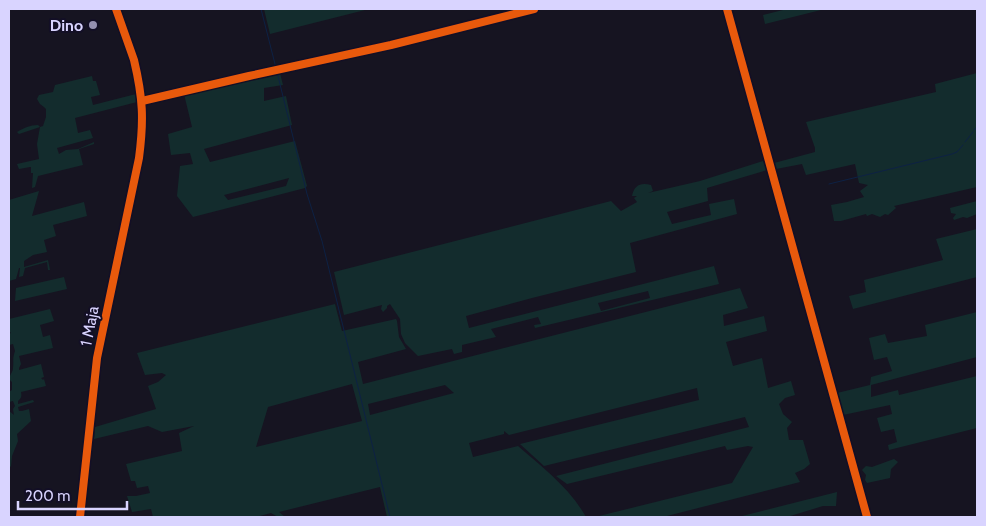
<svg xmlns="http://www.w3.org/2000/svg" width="986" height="526" font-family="Cabin,sans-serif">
<rect width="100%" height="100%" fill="#161421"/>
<!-- green -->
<g fill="#132c2d" fill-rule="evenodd">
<polygon points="264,9 369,9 270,34"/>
<polygon points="787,9 825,9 765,24 763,15"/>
<path d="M280 73 283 85 264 88V101L286 96 292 125 204 149 210 162 295 141 307 186 305 188 193 217 177 196 180 166 193 164 190 153 171 155 168 134 192 127 184 94ZM289 178 286 186 228 200 224 195Z"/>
<polygon points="977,73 977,187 894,206 896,208 888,215 885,214 880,217 872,214 867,216 866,214 841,221 834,221 831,205 847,202 864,197 860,191 868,185 859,183 855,164 806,175 802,164 776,169 774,163 815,152 815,148 806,122 936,92 935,84"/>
<path d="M92 76 93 81H96L100 95 91 97 93 105 136 94 137 102 75 118 78 133 90 130 93 138 57 148 59 154 66 150 78 149 94 142V144L79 149 83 165 38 176 35 187 32 188 33 173H31V167H30L19 169 17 164 39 159 37 144 40 127 19 134 17 132C24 128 30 125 38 125L40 127 43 126 46 117V109L44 107 40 104 37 99 39 95 53 92 55 85Z"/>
<path d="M763 161 767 170 707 188 708 201 667 212 672 224 711 215 709 204 734 199 737 214 630 243 636 272 532 298 466 316 469 328 714 266 719 284 535 328 534 325 541 324 538 317 491 329 496 337 462 345V352L454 354 452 349 418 356 405 343 401 334 400 319 390 304 387 306V308L383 312 381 309 382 305 344 315 334 272 611 201 621 211 637 202 634 198 637 196H632C634 185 641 182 651 185L653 191 648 193 700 181ZM648 291 650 298 601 311 598 303Z"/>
<polygon points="39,191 32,216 84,202 87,216 53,225 56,236 44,240 47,252 33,255 24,261 24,267 48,260 50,270 48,270 47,262 25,268 23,276 19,277 20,268 19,268 16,279 9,281 9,200"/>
<polygon points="977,201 977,214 967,218 963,217 954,220 953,218 956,214 951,213 950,208"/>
<polygon points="977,229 977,277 853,309 849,296 866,292 864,280 943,260 936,239"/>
<polygon points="64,277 67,289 15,301 16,288"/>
<path d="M740 288 748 308 723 315 724 326 764 316 767 331 726 342 733 366 762 358 768 388 791 381 795 395 785 398 779 404 783 414 792 422 787 428 789 440H803L810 464 804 469 795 473 800 482 663 517H595L732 483 753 447 748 446 727 450 725 446 567 484 556 476 749 427 745 417 544 466 520 444 699 400 697 388 509 435 504 431V434L469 443 473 457 518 446C543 468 569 487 586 517H387L380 487 279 512 285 517H278L271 513 256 517H153L151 509 132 512 127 496H136L150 493 148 486 137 488 135 481H131L126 464 182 451 179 433 194 426 162 432 148 426 94 439 95 427 156 409 148 386 158 382 166 375 162 373 145 375 137 353 335 304 342 331 396 319 397 321 399 337 406 349 358 362 363 384ZM352 384 362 421 256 447 268 407ZM445 385 454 393 370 415 368 404Z"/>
<path d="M50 309 54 321 40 325 43 337 50 335 53 348 19 356 21 364 19 368V370L41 364 44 377 41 378 43 380 44 379 46 386 21 392C22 397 21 398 18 401V404L33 400 34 402 18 407 19 411H22L29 409 31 421 17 434 18 441 12 456 11 466 9 468V411L14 415 13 409 15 406 13 401 9 402V392L12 390V382L9 379C10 374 13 372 13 368 14 360 12 360 15 351L13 344 9 345V336L11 332 9 333V319Z"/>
<polygon points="977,312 977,357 871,385 871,397 898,390 899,395 977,376 977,428 889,450 888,445 897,442 894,429 881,432 877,418 892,414 890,405 843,415 837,393 870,385 871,377 892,371 887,357 874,360 869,338 885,334 888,343 927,336 925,325"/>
<polygon points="894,459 898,462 891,469 890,478 867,483 865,480 866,475 862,470 866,466 872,467"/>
<polygon points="837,492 836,506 823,506 787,517 738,517"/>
</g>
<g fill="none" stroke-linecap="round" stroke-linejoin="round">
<!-- stream -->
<g stroke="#0d2144" stroke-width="1">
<polyline points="261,9 276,68"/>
<polyline points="277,72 307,194 322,241 390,517"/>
<polyline points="974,130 977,127"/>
<polyline points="965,142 973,132"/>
<polyline points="829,184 952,154 957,152 963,145"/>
</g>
<!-- street -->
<polyline stroke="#4a4962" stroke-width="3" points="727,9 867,517"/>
<!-- secondary -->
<g stroke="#575674" stroke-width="4.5">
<polyline points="142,101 249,76 391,45 534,9"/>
<path d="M80 517 97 358 139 158C144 120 143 98 134 60L116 9"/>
</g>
<defs>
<g id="cycleway">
<polyline points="727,9 867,517"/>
<polyline points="142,101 249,76 391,45 534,9"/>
<path d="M80 517 97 358 139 158C144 120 143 98 134 60L116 9"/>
</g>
</defs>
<!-- cycleway casing -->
<use href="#cycleway" stroke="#130f26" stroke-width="11"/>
<!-- cycleway -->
<use href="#cycleway" stroke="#e8590c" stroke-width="8"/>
</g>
<!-- markers -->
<circle fill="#9591b1" stroke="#130f26" stroke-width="2" cx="93" cy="25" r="5"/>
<g text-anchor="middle" stroke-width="4" stroke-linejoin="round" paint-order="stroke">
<!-- poi labels -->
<g font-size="16" font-weight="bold" fill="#d9d4ff" stroke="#130f26" text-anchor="end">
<text x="83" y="31">Dino</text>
</g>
<!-- street labels -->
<g font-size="16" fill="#d9d4ff" stroke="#130f26">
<text transform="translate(89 326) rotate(-79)" y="6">1 Maja</text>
</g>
</g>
<!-- border -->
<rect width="986" height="526" fill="none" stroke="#d9d4ff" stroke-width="20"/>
<!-- scale -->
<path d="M18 501v8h109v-8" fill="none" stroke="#d9d4ff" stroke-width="2.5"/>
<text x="25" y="501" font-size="15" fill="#d9d4ff" stroke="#130f26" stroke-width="4" paint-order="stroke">200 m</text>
</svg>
